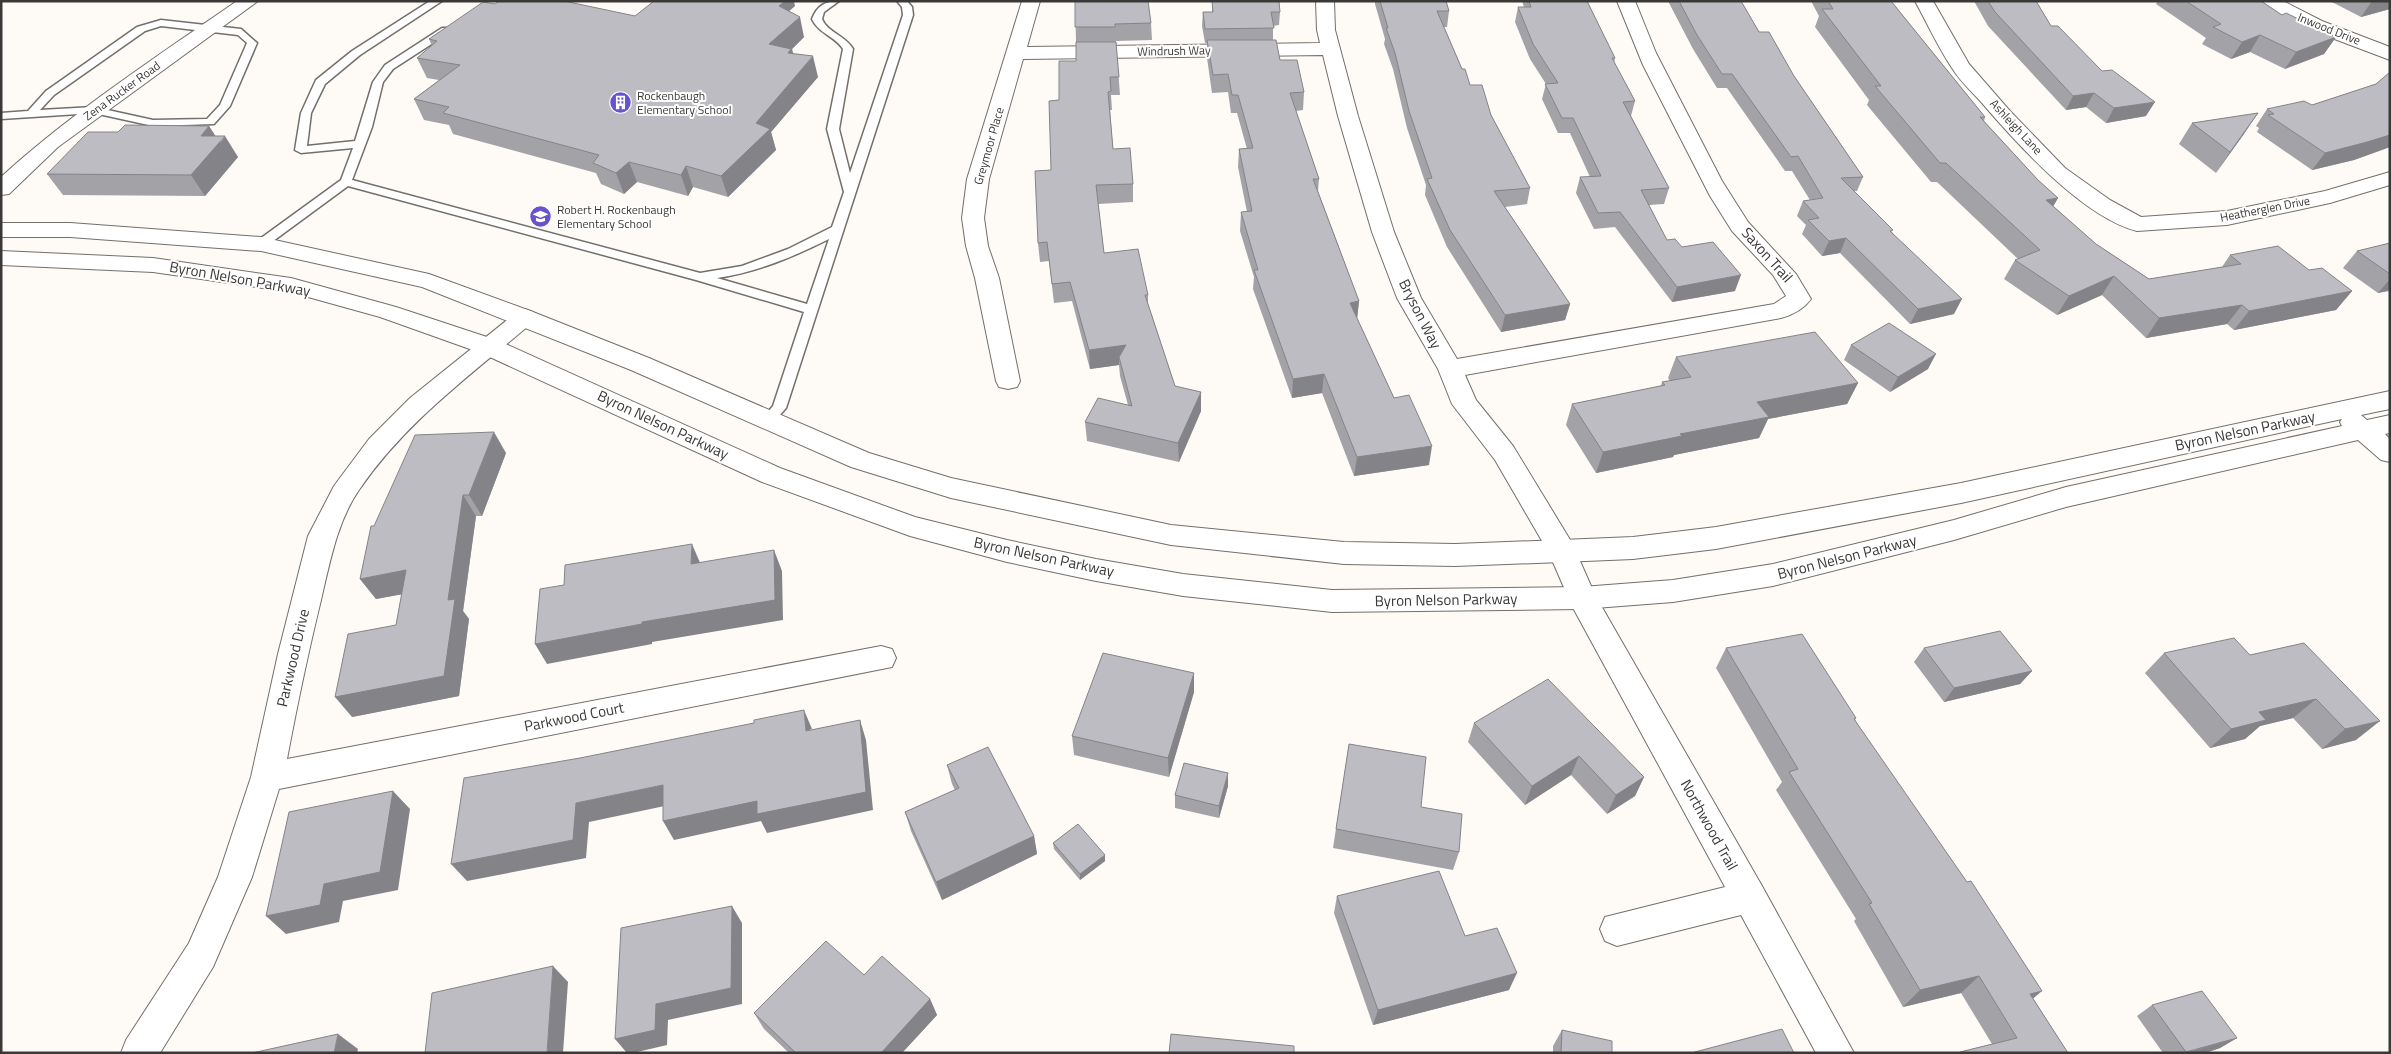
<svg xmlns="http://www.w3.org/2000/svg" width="2391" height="1054" font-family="'Titillium Web',sans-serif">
<rect width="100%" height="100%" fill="#fefbf7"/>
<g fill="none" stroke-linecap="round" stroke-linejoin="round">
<defs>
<g id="service">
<path d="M430 1H442L360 55 325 84 311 113 307 146 355 141 373 82 385 65 442 28H450V32L393 69 383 82 372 127 352 180 700 273 742 266 788 249 832 227 844 192 827 129 843 49C835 36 819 34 812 19 817 6 825 1 839 1L824 12 822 19C828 33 845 35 853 49L839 129 850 173 903 15 902 7 897 1H907L912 7 913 15 786 408 772 424 767 426 760 421 773 406 804 312 696 280 348 186 265 247H257L255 244 257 241 341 180 353 148 301 153 295 150 301 113 316 80 352 51ZM829 239 807 304 717 278C757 272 793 257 829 239Z"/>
<path d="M161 20 241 29 257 43 230 106 214 124 153 126 94 113 1 119V113L28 111 46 91 137 27ZM161 26 238 35 247 43 220 105 207 119 153 120 94 107 40 110 54 95 145 31Z"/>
</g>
<g id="minor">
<path d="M237 1H258L58 147 9 194 1 195V177C74 111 156 57 237 1Z"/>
<path d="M1022 1H1040L1027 47 1320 43 1317 30 1316 1H1334L1335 30 1358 116 1394 232 1421 298 1457 359 1774 304 1786 296 1773 275 1732 231 1710 196 1643 65 1617 1H1635L1656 53 1722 181 1748 222 1796 274 1811 299C1804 309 1792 315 1781 318L1465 375 1476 400 1513 446 1572 543 1595 595 1762 886 1854 1053H1816L1741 915 1617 946 1605 941 1600 929 1605 917 1725 887 1572 606 1549 553 1495 460 1452 404 1438 369 1397 298 1372 232 1338 116 1323 55 1023 59 989 179 984 218 988 246 999 278 1020 381 1017 387 1008 389 999 387 996 381 975 278 966 246 962 218 967 179Z"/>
<path d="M1915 1H1933L1969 64 2010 111 2065 168 2110 200 2141 217 2227 211 2325 191 2390 172V185L2330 203 2227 225 2137 231C2083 217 2018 145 1982 103 1972 92 1960 81 1952 68 1938 47 1927 23 1915 1Z"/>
<polygon points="2260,1 2283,1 2322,21 2390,47 2390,60 2308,29 2263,5"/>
<path d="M525 309 533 312 537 317 533 322C472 374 405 422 359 490 337 522 330 562 321 600 308 653 297 706 287 759L881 646 892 649 896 658 892 667 279 789 252 877 213 967 160 1053H121L126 1040 189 943 218 877 251 777 278 654 308 536 334 486 369 439 410 398 517 312Z"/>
</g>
<polygon id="tertiary" points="1,223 70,223 261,237 429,274 533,312 649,358 869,453 951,478 1171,525 1344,542 1455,544 1562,540 1633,537 1716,527 1961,483 2390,391 2390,409 2361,415 2367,420 2390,415 2390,433 2385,434 2390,439 2390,462 2381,460 2358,440 2066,507 1954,540 1773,586 1673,602 1582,609 1332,612 1183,596 1096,581 1007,562 910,536 762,482 481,353 380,317 290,292 153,272 1,265 1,251 153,258 291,278 396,307 499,341 780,468 915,517 1007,540 1096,559 1183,574 1332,590 1582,587 1673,580 1773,564 1954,520 2066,487 2342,426 2340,422 2342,419 1961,503 1716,549 1633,559 1562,562 1455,566 1344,564 1171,545 951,498 851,467 631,370 422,287 261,251 70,237 1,237"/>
</defs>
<!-- service casing -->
<use href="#service" stroke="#736f6b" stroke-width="3"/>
<!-- minor casing -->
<use href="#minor" stroke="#736f6b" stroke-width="2"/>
<!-- tertiary casing -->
<use href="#tertiary" stroke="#736f6b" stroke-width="2"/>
<!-- service -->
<use href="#service" fill="#fff" fill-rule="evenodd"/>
<!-- minor -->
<use href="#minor" fill="#fff" fill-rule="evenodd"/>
<!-- tertiary -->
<use href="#tertiary" fill="#fff" fill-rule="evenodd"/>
</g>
<!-- wall -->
<g fill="#a2a2a7">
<polygon points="1075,1 1151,23 1152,40 1116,41 1120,95 1111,95 1112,110 1110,110 1113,149 1133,184 1133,202 1098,204 1104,253 1148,295 1148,304 1175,386 1201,411 1179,462 1087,441 1085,422 1128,405 1120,376 1119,365 1090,369 1072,301 1054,303 1049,261 1040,262 1038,243 1051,170 1059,100 1076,61 1076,42"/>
<polygon points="1212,1 1280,12 1279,25 1273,26 1273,40 1280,60 1304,92 1303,110 1296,111 1319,179 1318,191 1359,301 1357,318 1394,398 1429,465 1354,476 1322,393 1292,398 1253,289 1254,277 1240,231 1241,212 1247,212 1238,167 1239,149 1247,149 1237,113 1231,113 1228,92 1212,93 1207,58 1207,43 1205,43 1202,26 1203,12 1212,12"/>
<polygon points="1375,1 1446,1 1449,11 1447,27 1444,27 1462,69 1470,85 1491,115 1530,188 1527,204 1505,207 1570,304 1565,320 1501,332 1447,247 1425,195 1426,185 1407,128 1393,69 1384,44 1385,39 1375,4"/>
<polygon points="1522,1 1587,1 1615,58 1614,63 1635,101 1631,116 1669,188 1664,204 1649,205 1667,240 1682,247 1735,291 1672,302 1615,227 1594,229 1576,193 1580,177 1590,177 1570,133 1558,133 1542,99 1546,84 1530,59 1515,22 1518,7 1524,7"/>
<polygon points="1668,1 1741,1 1759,32 1794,76 1863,177 1857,191 1854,191 1892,232 1954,314 1910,324 1840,253 1822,256 1802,234 1806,225 1797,216 1803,201 1810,200 1792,171 1785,171 1727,88 1717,88 1693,49"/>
<polygon points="1811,1 1891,1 1985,117 1984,121 2038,180 2058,198 2053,206 2096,244 2149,279 2222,267 2230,255 2309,270 2352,291 2336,310 2234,330 2227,324 2146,338 2102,295 2057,315 2004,279 2015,260 2018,259 1937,182 1931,182 1867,105 1869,100 1815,27 1819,16"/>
<polygon points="1974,1 2036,1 2051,26 2146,116 2106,123 2086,107 2066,110 1988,26"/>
<polygon points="2158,1 2261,1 2282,15 2336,37 2324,54 2285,69 2250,52 2231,59 2202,44 2206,38 2156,4"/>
<polygon points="2330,1 2390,1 2390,9 2361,17"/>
<polygon points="495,4 635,16 795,6 788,11 804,37 792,49 793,53 818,77 771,132 776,150 728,197 693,187 688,196 637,182 624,194 601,184 596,173 453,134 449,125 424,120 414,99 439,80 427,78 417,58 432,46 429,39"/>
<polygon points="2390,72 2390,147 2354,160 2312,170 2257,132 2259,128 2256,126 2267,109 2312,105 2376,84"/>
<polygon points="2258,113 2216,173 2179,144 2192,123"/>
<polygon points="209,126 215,136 238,157 205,196 63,195 47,174 118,132"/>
<polygon points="2390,243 2390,291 2378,293 2343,268 2357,251"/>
<polygon points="1851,345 1928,369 1890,392 1844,360"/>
<polygon points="1676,357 1858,383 1847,404 1768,419 1759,438 1674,455 1673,457 1596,473 1566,425 1572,404 1661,386 1662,382 1670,381 1668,378"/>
<polygon points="506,453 482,516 476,516 463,611 469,619 459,696 352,717 396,625 402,594 376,599 360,579"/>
<polygon points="2304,643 2356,740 2322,749 2293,718 2260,726 2245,739 2210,748 2145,673 2164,653 2250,655"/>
<polygon points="1726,648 1856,718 1855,720 2068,1053 1959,1053 1960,1052 1992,1044 1961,993 1903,1007 1854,921 1856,919 1776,790 1782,782 1716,668"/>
<polygon points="1924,648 2032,671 2020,684 1944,702 1914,662"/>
<polygon points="1194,673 1194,692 1169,777 1074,755 1072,736"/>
<polygon points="1474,723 1644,777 1635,796 1607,814 1571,775 1525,805 1468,742"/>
<polygon points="1349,744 1421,807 1459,852 1453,870 1333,848"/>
<polygon points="947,765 1034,836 1037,854 942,900 911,831 905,812 955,790 952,784"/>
<polygon points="1228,786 1219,818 1175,808 1175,795"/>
<polygon points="1053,843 1105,861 1080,880 1054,849"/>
<polygon points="1337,896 1465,936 1509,990 1373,1025 1334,913"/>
<polygon points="864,975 930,999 937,1015 902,1053 789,1053 764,1029 754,1013"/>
<polygon points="2152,1005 2237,1038 2220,1048 2205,1053 2163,1053 2137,1016"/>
<polygon points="1562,1030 1612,1053 1553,1053 1553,1046"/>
</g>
<!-- shaded-wall -->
<g fill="#848488">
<polygon points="774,1 794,1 795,6 787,13 789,22"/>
<polygon points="2372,1 2390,1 2390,9 2361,17"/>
<polygon points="800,17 804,37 792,49 796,69 769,44"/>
<polygon points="2260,35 2250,52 2231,59 2242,42"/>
<polygon points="2336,37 2324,54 2285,69 2296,52"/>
<polygon points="813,56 818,77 771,132 776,150 728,197 721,176 756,123"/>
<polygon points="2094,93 2086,107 2066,110 2073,96"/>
<polygon points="2155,102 2146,116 2106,123 2114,108"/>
<polygon points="2258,113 2244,134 2216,173 2230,152"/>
<polygon points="209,126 220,143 225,136 238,157 205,196 191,175 201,136"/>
<polygon points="2390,135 2390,147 2354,160 2312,170 2325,153"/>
<polygon points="629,162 637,182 624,194 616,173"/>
<polygon points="686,166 693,187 688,196 681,175"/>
<polygon points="2058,198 2047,217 2046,200"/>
<polygon points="1846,238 1840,253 1822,256 1829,241"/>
<polygon points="1741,275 1735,291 1672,302 1677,287"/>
<polygon points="2114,276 2102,295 2057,315 2069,296"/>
<polygon points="2390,279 2390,290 2378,293"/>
<polygon points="2352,291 2336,310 2234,330 2249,311"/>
<polygon points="1962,299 1954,314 1910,324 1918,309"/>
<polygon points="1359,301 1357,320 1350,303"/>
<polygon points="1570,304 1565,320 1501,332 1505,315"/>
<polygon points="2242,305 2227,324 2146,338 2159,318"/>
<polygon points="1126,345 1119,357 1119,365 1090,369 1089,350"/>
<polygon points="1936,354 1928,369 1890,392 1898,377"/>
<polygon points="1324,374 1322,393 1292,398 1293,379"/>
<polygon points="1858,383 1847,404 1768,419 1759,438 1674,455 1673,457 1596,473 1603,452 1757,402"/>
<polygon points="1201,392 1201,411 1179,462 1178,443"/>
<polygon points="494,432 506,453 482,516 469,495"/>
<polygon points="1432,446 1429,465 1354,476 1357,457"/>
<polygon points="463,495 476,516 463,611 469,619 459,696 352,717 335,697 448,600"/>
<polygon points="692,544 701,565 691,564"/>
<polygon points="774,550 782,571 783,620 652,642 652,644 547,664 535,644 642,622"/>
<polygon points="406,570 420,591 376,599 360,579"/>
<polygon points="2032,671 2020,684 1944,702 1954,688"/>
<polygon points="1194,673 1194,692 1169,777 1168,758"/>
<polygon points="2316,699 2293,718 2260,726 2245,739 2210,748 2231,729 2259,712"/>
<polygon points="804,710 812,729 806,731"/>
<polygon points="860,720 866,740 873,810 767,833 761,821 674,840 663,821"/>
<polygon points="2380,721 2356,740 2322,749 2345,729"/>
<polygon points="1579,756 1571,775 1525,805 1532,786"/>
<polygon points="1228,773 1228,786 1219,818 1219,806"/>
<polygon points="1644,777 1635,796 1607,814 1616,795"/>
<polygon points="663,785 674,804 589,822 586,858 467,881 451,864 576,803"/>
<polygon points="393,791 410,809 398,890 343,901 339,922 286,934 266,916 324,884"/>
<polygon points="1034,836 1037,854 942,900 936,882"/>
<polygon points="1105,855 1105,861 1080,880 1080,874"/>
<polygon points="732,906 742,923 742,1004 668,1020 667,1045 633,1053 627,1053 615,1039 656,1004"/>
<polygon points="553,966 568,982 563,1053 547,1053"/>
<polygon points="1517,973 1509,990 1373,1025 1378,1010"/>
<polygon points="1979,976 1961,993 1903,1007 1920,990"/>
<polygon points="2042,991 2023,1007 2030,994"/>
<polygon points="930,999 937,1015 902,1053 881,1053"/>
<polygon points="338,1034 358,1049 357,1053 334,1053"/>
<polygon points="2237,1038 2220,1048 2205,1053 2186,1053"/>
</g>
<!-- building -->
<g fill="#bcbcc2" stroke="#848488">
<polygon points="499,1 564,1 635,16 654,1 781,1 784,2 779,6 800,17 769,44 791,49 788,53 813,56 756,123 770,129 721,176 686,166 681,175 629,162 616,173 593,163 599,155 443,113 449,107 414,99 460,65 417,58 437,41 429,39 483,2 495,4"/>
<polygon points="1075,1 1148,1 1151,23 1115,24 1115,27 1075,27"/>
<polygon points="1212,1 1279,1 1280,12 1271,12 1274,28 1205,29 1203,12 1213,12"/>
<polygon points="1380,1 1446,1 1449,11 1437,11 1462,69 1465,69 1470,85 1482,85 1491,115 1530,188 1494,191 1570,304 1505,315 1450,230 1427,179 1432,178 1409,111 1395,53 1386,28 1388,28"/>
<polygon points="1529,1 1587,1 1615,58 1612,58 1635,101 1623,102 1669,188 1641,190 1667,240 1675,239 1682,247 1713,242 1741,275 1677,287 1620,212 1598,213 1580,177 1601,176 1573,118 1562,118 1545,84 1558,83 1533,44 1518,7 1531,7"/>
<polygon points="1679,1 1741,1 1759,32 1769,32 1794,76 1863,177 1841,178 1893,230 1890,231 1962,299 1918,309 1846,238 1829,241 1808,220 1819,218 1803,201 1823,198 1798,156 1791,157 1732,74 1722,74 1697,35"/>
<polygon points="1828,1 1891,1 1985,117 1980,117 2038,180 2058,198 2046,200 2096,244 2149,279 2241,264 2230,255 2278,246 2309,270 2322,268 2352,291 2249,311 2242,305 2159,318 2114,276 2069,296 2015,260 2040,250 1946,163 1940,163 1875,86 1881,86 1822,9 1833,9"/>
<polygon points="1988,1 2036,1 2051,26 2058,26 2102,71 2112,70 2155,102 2114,108 2094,93 2073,96 1995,12"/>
<polygon points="2186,1 2261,1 2282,15 2286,13 2336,37 2296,52 2260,35 2242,42 2213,27 2221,24"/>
<polygon points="1207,40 1276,40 1280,60 1297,60 1304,92 1290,93 1319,179 1313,179 1359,301 1350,303 1394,398 1409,395 1432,446 1357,457 1324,374 1293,379 1254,270 1258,270 1241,212 1252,211 1239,149 1253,148 1238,95 1232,95 1228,74 1213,75"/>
<polygon points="1076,42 1116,42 1119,77 1110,77 1111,91 1108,92 1113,149 1130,148 1133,184 1096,185 1104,253 1138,249 1148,295 1145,295 1175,386 1201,392 1178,443 1085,422 1098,398 1132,406 1119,357 1126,345 1089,350 1070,282 1052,284 1047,242 1038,243 1035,171 1051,170 1049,101 1059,100 1059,61 1076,61"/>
<polygon points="2390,72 2390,135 2367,142 2325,153 2268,115 2274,114 2267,109 2304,101 2312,105 2376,84"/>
<polygon points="2258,113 2230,152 2192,123"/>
<polygon points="125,125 209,126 201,136 225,136 191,175 47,174 88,132 118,132"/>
<polygon points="2390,243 2390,274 2357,251"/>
<polygon points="1889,323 1936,354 1898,377 1851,345"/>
<polygon points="1815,332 1858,383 1757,402 1769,417 1680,434 1682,436 1603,452 1572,404 1665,385 1662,382 1691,377 1676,357"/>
<polygon points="494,432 469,495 463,495 448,600 455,599 444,676 335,697 348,634 396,625 406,570 360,579 371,526 374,526 415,435"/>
<polygon points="692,544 691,564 774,550 775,600 642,622 642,624 535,644 540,589 564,585 565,565"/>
<polygon points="2000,631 2032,671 1954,688 1924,648"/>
<polygon points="1802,634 1856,718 1854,719 1967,882 1971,881 2042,991 2030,994 2068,1053 1961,1053 1960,1052 2017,1038 1979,976 1920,990 1869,904 1872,903 1789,772 1798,769 1726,648"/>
<polygon points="2234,638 2250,655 2304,643 2380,721 2345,729 2316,699 2259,712 2266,720 2231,729 2164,653"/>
<polygon points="1103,653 1194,673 1168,758 1072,736"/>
<polygon points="1548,679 1644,777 1616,795 1579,756 1532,786 1474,723"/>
<polygon points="804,710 806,731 860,720 866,792 757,814 757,801 663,821 663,785 576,803 573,840 451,864 464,778 580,758 754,723 754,720"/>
<polygon points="1349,744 1426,757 1421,807 1462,814 1459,852 1336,829"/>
<polygon points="988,747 1034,836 936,882 905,812 959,788 947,765"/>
<polygon points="1184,763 1228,773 1219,806 1175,795"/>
<polygon points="393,791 380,872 324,884 320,905 266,916 289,812"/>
<polygon points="1078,824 1105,855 1080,874 1053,843"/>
<polygon points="1439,871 1465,936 1497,928 1517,973 1378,1010 1337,896"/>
<polygon points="732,906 731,988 656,1004 655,1030 615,1039 621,928"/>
<polygon points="826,941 864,975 882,956 930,999 881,1053 796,1053 754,1013"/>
<polygon points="553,966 547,1053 425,1053 432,993"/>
<polygon points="2202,991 2237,1038 2186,1052 2152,1005"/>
<polygon points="1782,1029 1794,1053 1691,1053"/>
<polygon points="1562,1030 1612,1041 1612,1053 1561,1053"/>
<polygon points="338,1034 334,1053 252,1053"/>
<polygon points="1171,1034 1294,1046 1294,1053 1169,1053"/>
</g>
<!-- icons -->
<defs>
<symbol id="building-disc" viewBox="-11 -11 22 22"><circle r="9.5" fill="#6853cc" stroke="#fff"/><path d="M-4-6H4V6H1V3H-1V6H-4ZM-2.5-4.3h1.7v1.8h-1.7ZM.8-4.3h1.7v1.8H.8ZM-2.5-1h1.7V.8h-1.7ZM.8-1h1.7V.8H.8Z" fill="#fff"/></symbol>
<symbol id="school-disc" viewBox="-11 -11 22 22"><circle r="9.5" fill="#6853cc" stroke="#fff"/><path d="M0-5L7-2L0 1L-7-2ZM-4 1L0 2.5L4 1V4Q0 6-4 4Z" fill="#fff"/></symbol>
</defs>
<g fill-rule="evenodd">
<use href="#building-disc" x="608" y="90" width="25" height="25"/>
<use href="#school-disc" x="528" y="204" width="25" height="25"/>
</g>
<g text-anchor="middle" stroke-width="4" stroke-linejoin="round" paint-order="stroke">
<!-- far-street labels -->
<g font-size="12" fill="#3b3937" stroke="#fff">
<text transform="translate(2329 29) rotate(22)" y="4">Inwood Drive</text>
<text transform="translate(1174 51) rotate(-1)" y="4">Windrush Way</text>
<text transform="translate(122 91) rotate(-36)" y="4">Zena Rucker Road</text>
<text transform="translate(2016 127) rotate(47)" y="4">Ashleigh Lane</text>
<text transform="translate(989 146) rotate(-74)" y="4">Greymoor Place</text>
<text transform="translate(2265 209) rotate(-11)" y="4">Heatherglen Drive</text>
</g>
<!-- far-poi labels -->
<g font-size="12" fill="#3b3937" stroke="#fff" text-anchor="start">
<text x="637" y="100">Rockenbaugh<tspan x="637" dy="14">Elementary School</tspan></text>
<text x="557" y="214">Robert H. Rockenbaugh<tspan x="557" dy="14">Elementary School</tspan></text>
</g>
<!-- street labels -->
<g font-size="15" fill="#3b3937" stroke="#fff">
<text transform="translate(1767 255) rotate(48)" y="5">Saxon Trail</text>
<text transform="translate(240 279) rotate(10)" y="5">Byron Nelson Parkway</text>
<text transform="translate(1420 314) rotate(63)" y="5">Bryson Way</text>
<text transform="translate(663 425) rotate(25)" y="5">Byron Nelson Parkway</text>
<text transform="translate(2245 431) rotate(-12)" y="5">Byron Nelson Parkway</text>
<text transform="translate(1044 557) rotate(12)" y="5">Byron Nelson Parkway</text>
<text transform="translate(1847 557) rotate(-14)" y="5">Byron Nelson Parkway</text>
<text transform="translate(1446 600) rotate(-1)" y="5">Byron Nelson Parkway</text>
<text transform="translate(293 658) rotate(-77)" y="5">Parkwood Drive</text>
<text transform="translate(574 717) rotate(-11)" y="5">Parkwood Court</text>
<text transform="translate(1709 825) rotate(61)" y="5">Northwood Trail</text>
</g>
</g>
<!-- border -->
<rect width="2391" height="1054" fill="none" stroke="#3b3937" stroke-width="5"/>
</svg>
